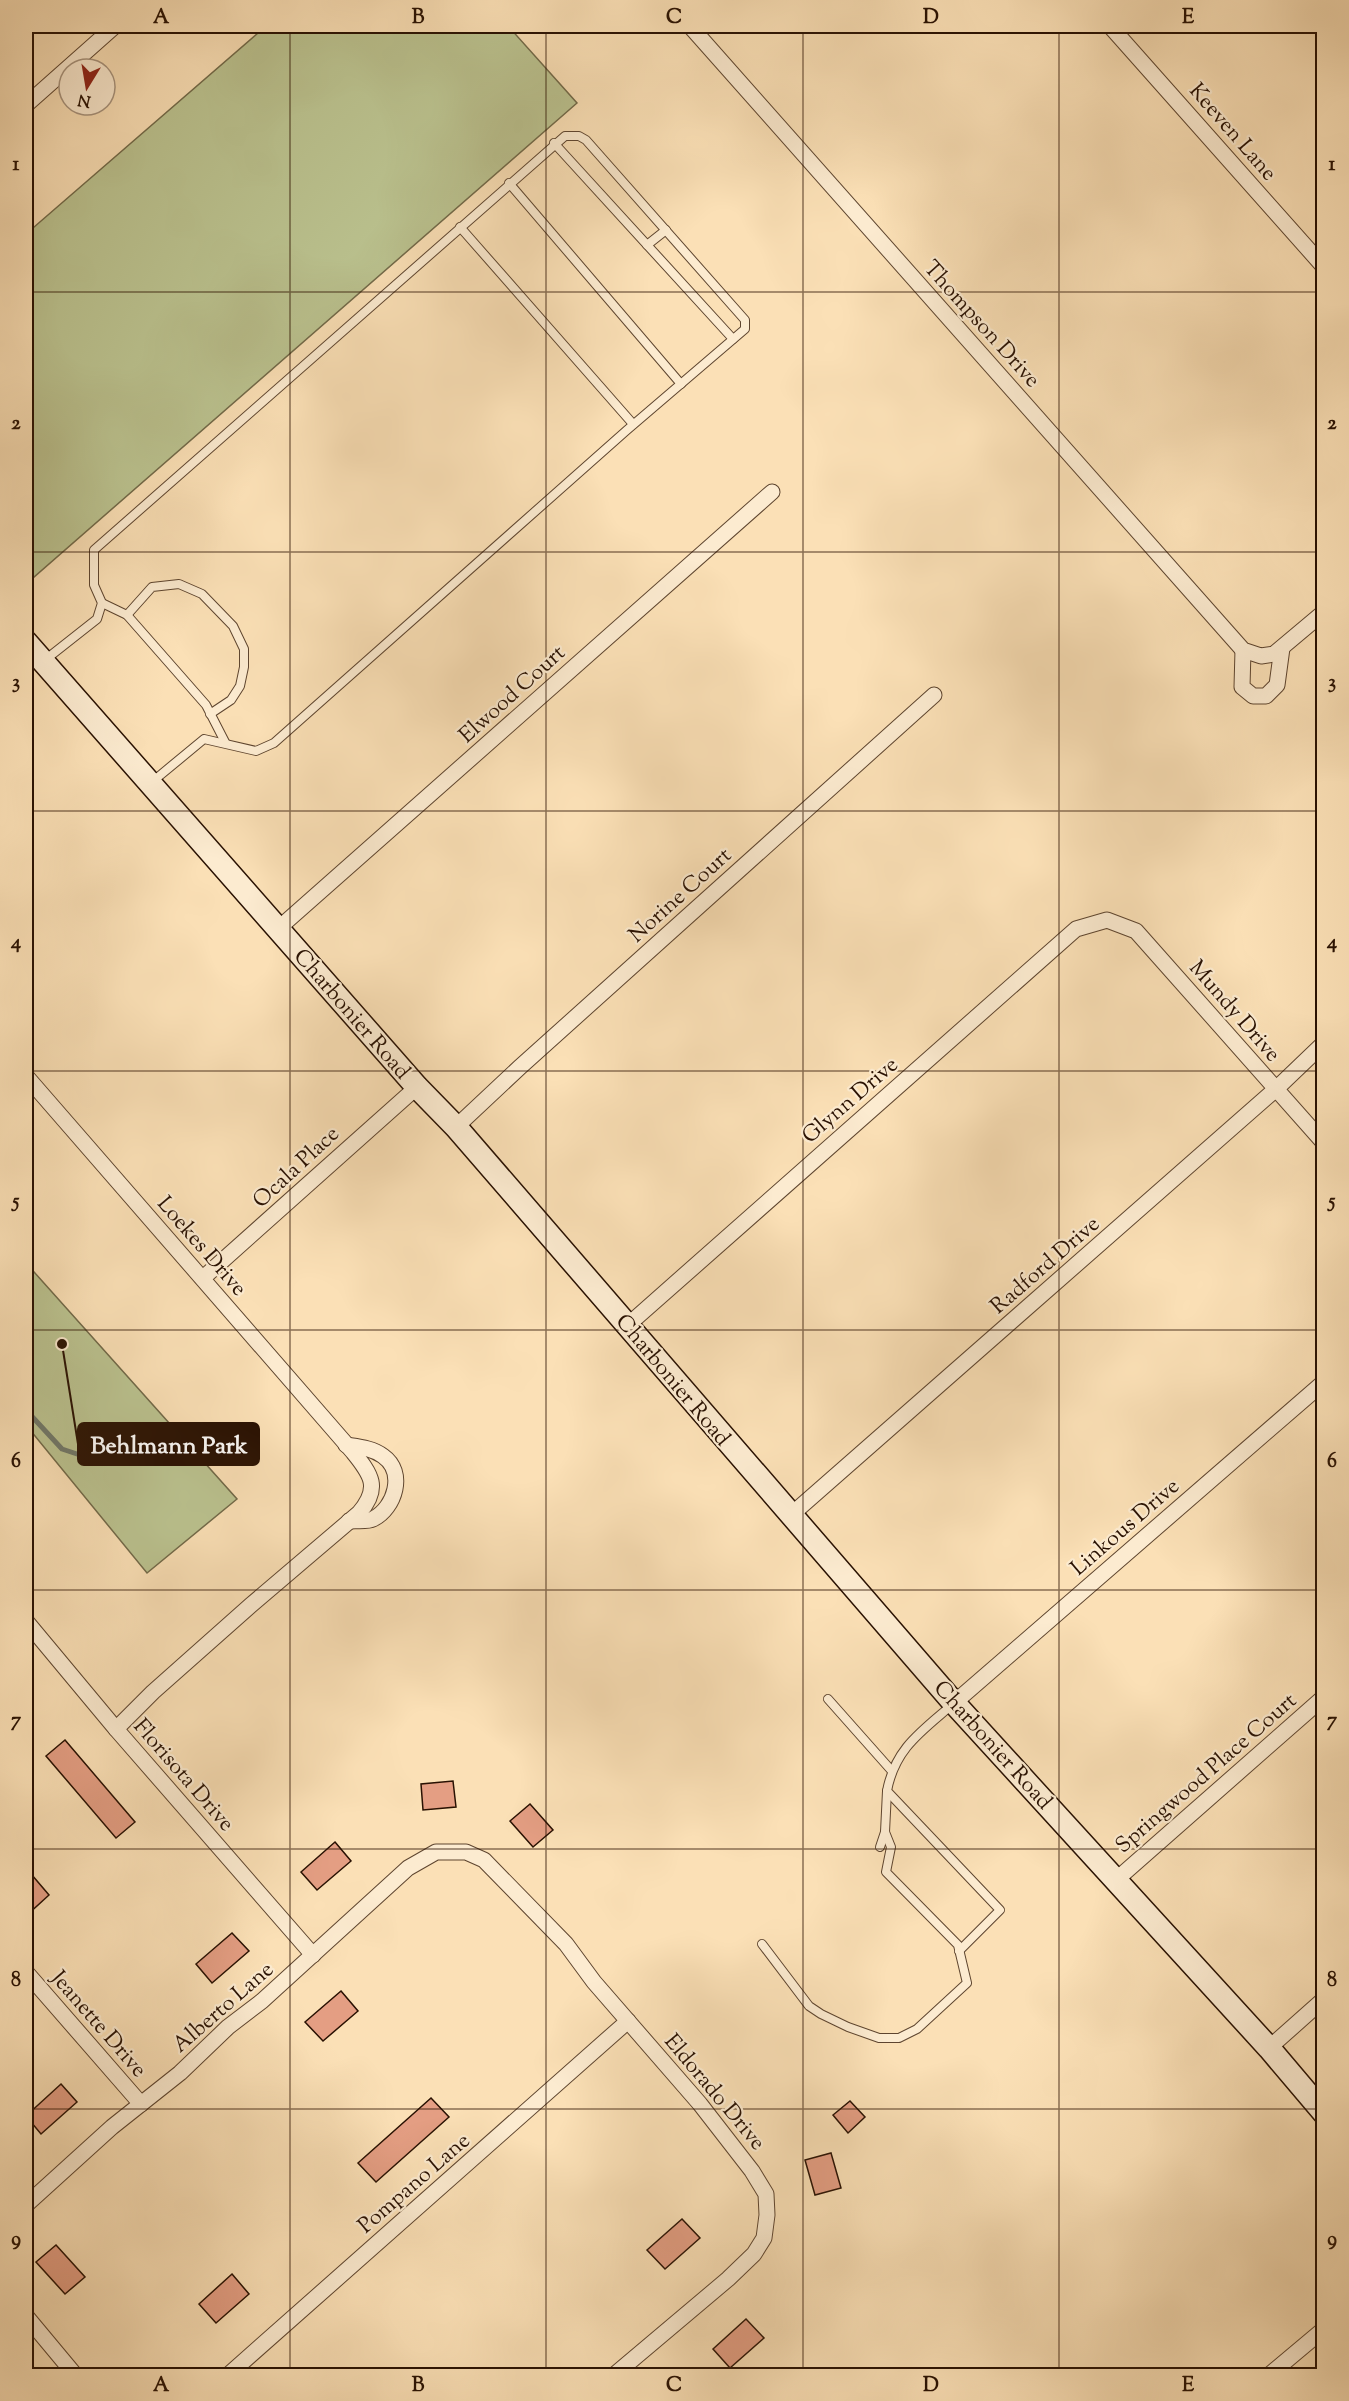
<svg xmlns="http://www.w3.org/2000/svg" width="1349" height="2401" font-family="'Sorts Mill Goudy',serif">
<rect width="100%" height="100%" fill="#fbe0b6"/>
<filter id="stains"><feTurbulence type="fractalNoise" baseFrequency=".00333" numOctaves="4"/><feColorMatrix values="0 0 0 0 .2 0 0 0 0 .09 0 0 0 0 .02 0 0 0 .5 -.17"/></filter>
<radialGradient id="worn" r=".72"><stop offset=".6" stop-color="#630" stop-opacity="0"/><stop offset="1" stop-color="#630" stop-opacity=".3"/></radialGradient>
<!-- green -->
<g fill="#bbc390" stroke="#726a49" stroke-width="1.5">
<polygon points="266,26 508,26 577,103 26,584 26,234"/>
<polygon points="26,1263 237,1499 147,1573 26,1425"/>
</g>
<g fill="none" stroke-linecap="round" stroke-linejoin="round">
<!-- stream -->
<polyline stroke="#70786a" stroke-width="5" points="26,1410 62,1449 77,1454"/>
</g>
<!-- building -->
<g fill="#e49e83" stroke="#291102" stroke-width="1.5">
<polygon points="65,1740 135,1822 116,1838 46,1756"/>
<polygon points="453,1781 456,1807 423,1810 421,1784"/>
<polygon points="530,1804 553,1830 533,1847 510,1821"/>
<polygon points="335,1842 351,1861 317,1890 301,1872"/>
<polygon points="26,1868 49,1895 26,1916"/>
<polygon points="232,1933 249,1951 212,1983 196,1964"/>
<polygon points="341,1991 358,2011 323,2041 305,2022"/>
<polygon points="61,2084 77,2102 41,2134 26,2116"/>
<polygon points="431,2098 449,2117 376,2182 358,2163"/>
<polygon points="850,2101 865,2117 848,2133 833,2115"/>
<polygon points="831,2153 841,2188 815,2195 805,2160"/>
<polygon points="682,2219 700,2238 665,2269 647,2250"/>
<polygon points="56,2245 85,2277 65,2294 36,2262"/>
<polygon points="232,2274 249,2294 216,2323 199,2304"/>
<polygon points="746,2319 764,2338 730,2368 713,2349"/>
</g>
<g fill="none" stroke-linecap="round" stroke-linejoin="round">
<defs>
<g id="service">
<polyline points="554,143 733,339"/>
<polyline points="509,183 681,384"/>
<polyline points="460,227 633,424"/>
<polyline points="647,245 666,230"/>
<polyline points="102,603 127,615 206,705 225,742"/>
<polyline points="127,615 152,587 179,584 202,594 233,626 244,649 244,667 240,686 231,700 210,714"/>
<polyline points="45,660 97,619 102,603 94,585 94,550 565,136 579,136 586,140 745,320 745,329 627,430 274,743 256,751 204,739 152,782"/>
<polyline points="828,1699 891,1770"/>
<path d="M953 1704C922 1731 895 1748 887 1791L1000 1910 959 1951"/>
<polyline points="880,1847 885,1832"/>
<polyline points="762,1944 809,2006 821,2014 848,2027 879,2038 899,2038 917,2029 967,1983 958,1945 886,1872 891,1847 885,1832 887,1791"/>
</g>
<g id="minor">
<polyline points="690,26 1243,650 1261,656 1274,654 1324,612"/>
<polyline points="1110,26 1324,267"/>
<polyline points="26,105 115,26"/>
<polyline points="1243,650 1242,687 1253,696 1266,696 1277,685 1282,648"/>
<polyline points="279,928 772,492"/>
<path d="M26 1076 353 1452C371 1474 381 1488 359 1513L251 1605 153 1692 116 1729"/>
<polyline points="456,1127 520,1067 934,695"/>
<polyline points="203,1278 417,1087"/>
<polyline points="628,1325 1076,929 1107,920 1136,931 1324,1143"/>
<path d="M346 1445C359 1447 372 1448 383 1456 406 1472 395 1508 373 1519 367 1522 356 1520 349 1521"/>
<polyline points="791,1515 1276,1089 1324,1043"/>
<polyline points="26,1621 116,1729 313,1955"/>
<polyline points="954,1703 1324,1382"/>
<polyline points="1116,1880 1324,1697"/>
<polyline points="26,1972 141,2104"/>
<polyline points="1269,2048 1324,1999"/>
<polyline points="26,2205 112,2127 180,2073 228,2027 262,2001 408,1868 436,1852 466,1852 484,1860 566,1944 594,1982 700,2104 752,2171 766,2194 767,2215 764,2238 754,2254 728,2279 613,2376"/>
<polyline points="26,2316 76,2376"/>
<polyline points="227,2376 628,2021"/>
<polyline points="1268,2376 1324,2329"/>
</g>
<polyline id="secondary" points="26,642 417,1087 456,1127 954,1703 1269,2048 1324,2113"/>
</defs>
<!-- service casing -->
<use href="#service" stroke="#5e452f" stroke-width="10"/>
<!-- minor casing -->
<use href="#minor" stroke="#5e452f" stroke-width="17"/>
<!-- secondary casing -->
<use href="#secondary" stroke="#291102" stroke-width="25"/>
<!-- service -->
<use href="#service" stroke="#fcebd0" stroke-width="8"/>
<!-- minor -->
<use href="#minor" stroke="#fcebd0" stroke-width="15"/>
<!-- secondary -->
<use href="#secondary" stroke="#fcebd0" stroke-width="22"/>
</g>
<!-- grid -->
<path fill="none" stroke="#291102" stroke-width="1.5" stroke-opacity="0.55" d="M290 26V2376M546 26V2376M803 26V2376M1059 26V2376M26 292H1324M26 552H1324M26 811H1324M26 1071H1324M26 1330H1324M26 1590H1324M26 1849H1324M26 2109H1324"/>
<g text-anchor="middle" stroke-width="4.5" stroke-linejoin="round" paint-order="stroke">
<!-- street labels -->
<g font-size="22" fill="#291102" stroke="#fcebd0">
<text transform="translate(1234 131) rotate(49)" y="8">Keeven Lane</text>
<text transform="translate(983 323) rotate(48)" y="8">Thompson Drive</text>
<text transform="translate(511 693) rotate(-42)" y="8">Elwood Court</text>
<text transform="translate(679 894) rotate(-42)" y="8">Norine Court</text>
<text transform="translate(1236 1010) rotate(49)" y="8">Mundy Drive</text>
<text transform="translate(353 1013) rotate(49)" y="8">Charbonier Road</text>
<text transform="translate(849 1099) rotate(-41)" y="8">Glynn Drive</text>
<text transform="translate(295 1166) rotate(-43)" y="8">Ocala Place</text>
<text transform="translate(203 1245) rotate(49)" y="8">Loekes Drive</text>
<text transform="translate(1044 1264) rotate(-41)" y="8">Radford Drive</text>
<text transform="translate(674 1379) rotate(50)" y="8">Charbonier Road</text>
<text transform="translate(1124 1526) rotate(-41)" y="8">Linkous Drive</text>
<text transform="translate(994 1744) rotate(48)" y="8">Charbonier Road</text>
<text transform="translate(1205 1772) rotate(-41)" y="8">Springwood Place Court</text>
<text transform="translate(185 1774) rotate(49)" y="8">Florisota Drive</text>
<text transform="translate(222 2006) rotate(-41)" y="8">Alberto Lane</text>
<text transform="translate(100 2023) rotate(49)" y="8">Jeanette Drive</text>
<text transform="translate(716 2091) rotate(50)" y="8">Eldorado Drive</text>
<text transform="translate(413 2182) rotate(-41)" y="8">Pompano Lane</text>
</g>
</g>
<!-- callouts -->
<path fill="none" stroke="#291102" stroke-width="2" d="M62 1344L78 1444"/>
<circle fill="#291102" stroke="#fcebd0" stroke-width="2" cx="62" cy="1344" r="6"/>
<rect fill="#291102" stroke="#291102" stroke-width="2" x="78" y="1423" width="181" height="42" rx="6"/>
<g font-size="24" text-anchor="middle" font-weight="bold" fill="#fff">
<text x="169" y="1453">Behlmann Park</text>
</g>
<!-- margin -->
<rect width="1349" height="2401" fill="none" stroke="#fbe0b6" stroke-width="66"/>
<!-- north arrow -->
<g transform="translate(87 87) rotate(191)"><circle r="28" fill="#fcebd0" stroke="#a8947e" stroke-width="1.5"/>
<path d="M0-4.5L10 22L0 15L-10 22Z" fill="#8f2418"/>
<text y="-9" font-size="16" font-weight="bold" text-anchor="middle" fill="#291102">N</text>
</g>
<rect x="33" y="33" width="1283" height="2335" fill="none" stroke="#291102" stroke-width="2"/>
<g font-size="20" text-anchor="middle" font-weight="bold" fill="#291102">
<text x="161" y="23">A</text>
<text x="418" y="23">B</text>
<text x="674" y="23">C</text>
<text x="931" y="23">D</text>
<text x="1188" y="23">E</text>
<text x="16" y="170">1</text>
<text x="1332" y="170">1</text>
<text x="16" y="429">2</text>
<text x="1332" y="429">2</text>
<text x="16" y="688">3</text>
<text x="1332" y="688">3</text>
<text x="16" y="948">4</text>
<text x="1332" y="948">4</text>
<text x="16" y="1207">5</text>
<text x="1332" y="1207">5</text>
<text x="16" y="1467">6</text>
<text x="1332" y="1467">6</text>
<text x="16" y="1726">7</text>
<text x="1332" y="1726">7</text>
<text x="16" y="1986">8</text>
<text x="1332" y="1986">8</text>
<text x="16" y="2245">9</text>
<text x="1332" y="2245">9</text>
<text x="161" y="2391">A</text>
<text x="418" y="2391">B</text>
<text x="674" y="2391">C</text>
<text x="931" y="2391">D</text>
<text x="1188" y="2391">E</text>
</g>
<rect width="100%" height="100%" filter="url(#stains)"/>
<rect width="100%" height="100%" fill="url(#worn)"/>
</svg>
